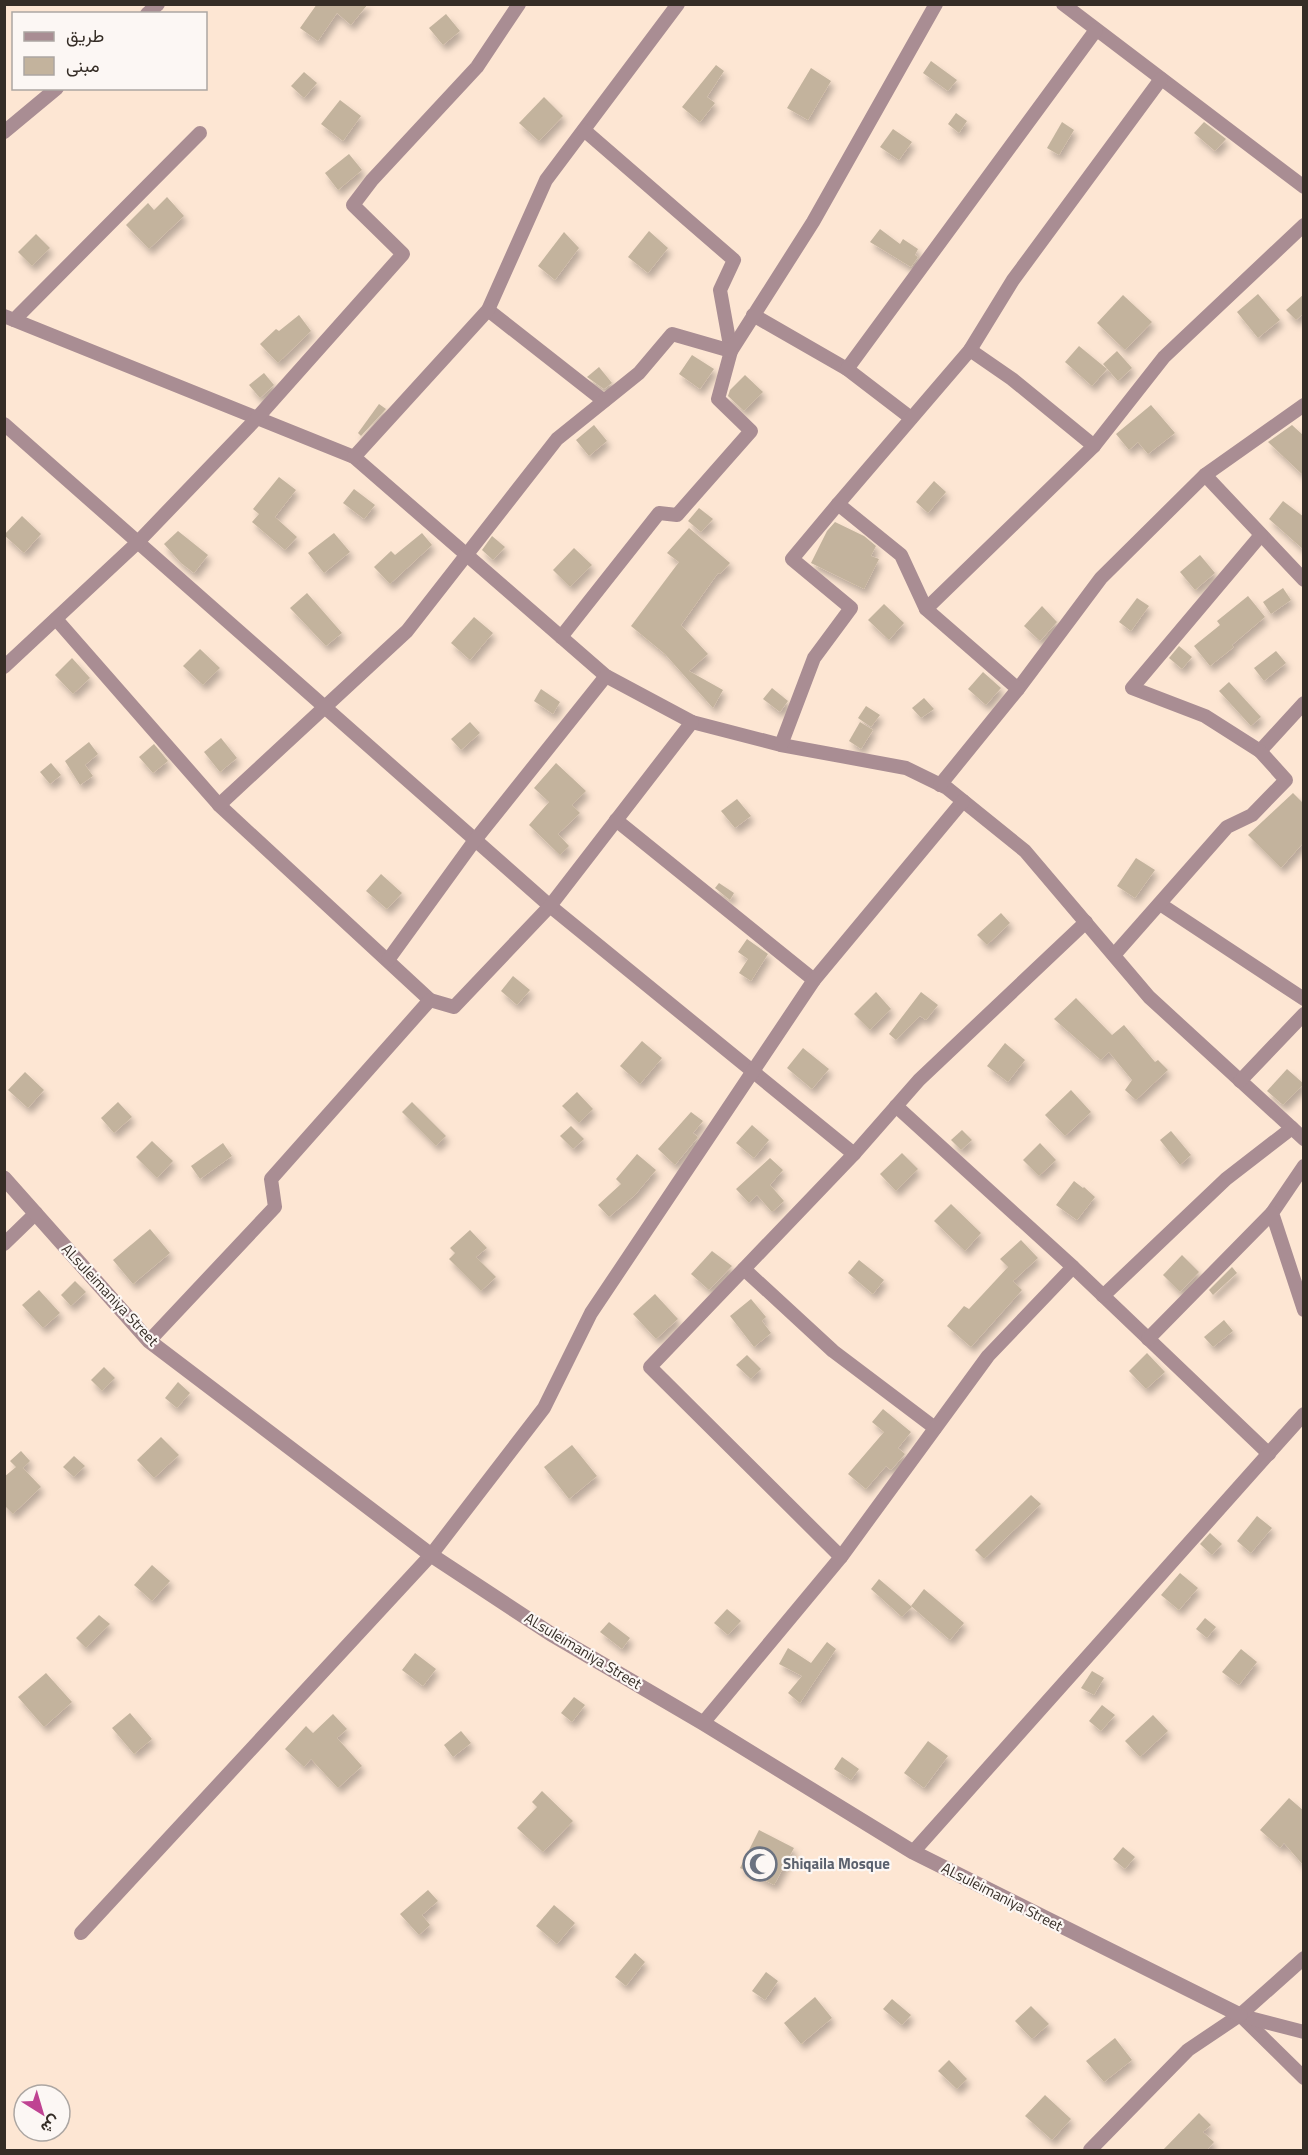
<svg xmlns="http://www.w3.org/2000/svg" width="1308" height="2155" font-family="'Titillium Web',Vazirmatn,sans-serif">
<defs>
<filter id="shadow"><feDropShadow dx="3.5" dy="6" stdDeviation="3" flood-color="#0004"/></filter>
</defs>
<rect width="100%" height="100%" fill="#fde6d3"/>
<!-- building -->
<g fill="#c3b39d" filter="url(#shadow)">
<polygon points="317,4 368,4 351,25 337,13 318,41 300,28"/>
<polygon points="446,14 460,31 443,45 429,28"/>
<polygon points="931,61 957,80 948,91 923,73"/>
<polygon points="716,65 724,71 707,97 715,103 700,122 682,107"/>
<polygon points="811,68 831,81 808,120 787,108"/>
<polygon points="304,72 317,83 304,98 291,86"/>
<polygon points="544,97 563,116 539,141 519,123"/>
<polygon points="340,100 361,116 343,141 321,124"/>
<polygon points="956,113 967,121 959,133 948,124"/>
<polygon points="1062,122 1074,130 1059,155 1047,148"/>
<polygon points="1204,122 1226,139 1215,151 1194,133"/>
<polygon points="893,129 912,142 899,160 880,147"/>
<polygon points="349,154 362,170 338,190 325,173"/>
<polygon points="167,197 184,216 149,249 126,225 148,203 154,210"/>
<polygon points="880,229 900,244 903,239 918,249 915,255 918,257 911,267 870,242"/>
<polygon points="649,231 668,248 648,273 628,257"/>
<polygon points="564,232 579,248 555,280 538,266"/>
<polygon points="36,234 50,248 32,266 18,252"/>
<polygon points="1258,294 1280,320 1258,338 1237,312"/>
<polygon points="1304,294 1304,313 1296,320 1286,310"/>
<polygon points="1123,295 1152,322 1125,350 1097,323"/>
<polygon points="299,315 311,331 278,363 260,344 276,329 279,331"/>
<polygon points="1079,346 1107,369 1092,386 1065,362"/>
<polygon points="1117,351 1132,368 1118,381 1103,364"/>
<polygon points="692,355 714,369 700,389 679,374"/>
<polygon points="599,367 612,383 604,389 587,377"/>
<polygon points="264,373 274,385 260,398 249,385"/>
<polygon points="745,375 763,392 744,411 728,396 730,390"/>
<polygon points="379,404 386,409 361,436 358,433"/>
<polygon points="1151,405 1175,433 1148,454 1138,442 1129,450 1116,434"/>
<polygon points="594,425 607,441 589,456 576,440"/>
<polygon points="1292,425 1304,436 1304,476 1268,442"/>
<polygon points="279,477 296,490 275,517 297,537 285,550 252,522 259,514 253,509"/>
<polygon points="934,481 946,492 928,513 916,502"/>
<polygon points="354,489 375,505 364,519 343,503"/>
<polygon points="1283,501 1304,517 1304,550 1269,519"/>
<polygon points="699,508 713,519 701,532 688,521"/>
<polygon points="22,516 41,534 24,553 4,535"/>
<polygon points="835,522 864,536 876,546 871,556 879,559 864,589 811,563 827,531"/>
<polygon points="689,528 730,563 720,574 718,573 681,625 708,654 689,671 723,690 713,708 665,654 631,626 679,562 667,553"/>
<polygon points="178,531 208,555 194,573 181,563 164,544"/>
<polygon points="334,533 350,552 324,573 308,553"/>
<polygon points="422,533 432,545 390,584 374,567 391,551 395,555"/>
<polygon points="492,536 505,547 493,560 482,550"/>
<polygon points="574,548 592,565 570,587 553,570"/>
<polygon points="1200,555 1215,573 1195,590 1180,572"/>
<polygon points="1283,588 1291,600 1271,614 1263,602"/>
<polygon points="307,593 342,633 326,646 290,608"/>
<polygon points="1248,596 1265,617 1232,645 1234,647 1210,666 1194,646 1220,625 1217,621"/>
<polygon points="1137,598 1149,606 1131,631 1119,622"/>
<polygon points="884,604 904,623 889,640 868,620"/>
<polygon points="1042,606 1057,622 1040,641 1024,626"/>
<polygon points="474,617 493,633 470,660 451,643"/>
<polygon points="1179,646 1192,657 1182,669 1169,658"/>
<polygon points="200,649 220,668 203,685 183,666"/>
<polygon points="1276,651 1286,663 1264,681 1254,668"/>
<polygon points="72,658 90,678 73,694 55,675"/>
<polygon points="983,672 1001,688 986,705 968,689"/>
<polygon points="1229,682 1261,717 1251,726 1219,691"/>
<polygon points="772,688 788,701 780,712 763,699"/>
<polygon points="541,689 560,702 553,714 534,701"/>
<polygon points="924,698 934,709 921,718 912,708"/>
<polygon points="866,706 880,715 871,727 858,718"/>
<polygon points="470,722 480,733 461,750 451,739"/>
<polygon points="860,722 873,730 861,749 849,741"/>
<polygon points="221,738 237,758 220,772 204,752"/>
<polygon points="89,742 98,754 85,765 93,776 80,785 65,761"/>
<polygon points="154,744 168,761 153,773 139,757"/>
<polygon points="51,763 61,775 50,784 40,772"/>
<polygon points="556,763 586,791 572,805 580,813 558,834 569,846 560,855 529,825 549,802 534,788"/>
<polygon points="1293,793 1304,804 1304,842 1281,868 1248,835"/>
<polygon points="737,799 751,816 735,828 721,811"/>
<polygon points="1136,858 1155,870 1135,898 1117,886"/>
<polygon points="381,874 402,893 387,909 366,891"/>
<polygon points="719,883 734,893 730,900 715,888"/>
<polygon points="1001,913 1010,923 987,945 977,935"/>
<polygon points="747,939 768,954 751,981 739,973 748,959 738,952"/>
<polygon points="513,976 530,990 517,1005 501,991"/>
<polygon points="876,992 891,1009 870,1030 854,1014"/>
<polygon points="921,992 938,1005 926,1020 920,1016 896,1040 889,1034"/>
<polygon points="1076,998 1112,1035 1124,1025 1155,1062 1158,1060 1168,1070 1136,1100 1125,1090 1132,1080 1109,1052 1101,1060 1054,1019"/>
<polygon points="642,1041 662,1058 640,1084 620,1066"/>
<polygon points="1005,1043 1025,1060 1008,1082 987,1066"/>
<polygon points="803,1048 829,1069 812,1089 787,1068"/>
<polygon points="1287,1069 1304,1084 1283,1105 1267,1091"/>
<polygon points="25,1072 44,1090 28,1108 8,1090"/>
<polygon points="1071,1090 1091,1112 1065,1136 1045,1115"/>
<polygon points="577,1092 593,1109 579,1123 562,1106"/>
<polygon points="118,1102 132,1117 114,1133 101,1118"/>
<polygon points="412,1102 446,1136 436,1146 402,1112"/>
<polygon points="691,1112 703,1121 693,1133 698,1137 675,1165 658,1149"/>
<polygon points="752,1125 769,1140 754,1158 736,1143"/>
<polygon points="571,1126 584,1139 573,1149 560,1136"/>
<polygon points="962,1130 972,1140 961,1150 951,1140"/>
<polygon points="1171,1131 1191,1155 1180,1165 1160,1140"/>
<polygon points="152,1141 173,1161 157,1178 136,1157"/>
<polygon points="223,1143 232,1156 200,1179 191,1166"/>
<polygon points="1040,1143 1056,1160 1039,1176 1023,1160"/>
<polygon points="902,1153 918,1169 896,1191 880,1174"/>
<polygon points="637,1154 656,1170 635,1195 609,1217 598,1205 621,1184 616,1179"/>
<polygon points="770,1158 783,1170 770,1185 784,1201 772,1212 757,1195 749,1203 736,1189"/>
<polygon points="1074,1181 1083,1188 1084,1187 1095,1197 1077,1220 1056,1205"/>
<polygon points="951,1204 981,1233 965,1251 934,1221"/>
<polygon points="150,1229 170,1253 133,1284 113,1260"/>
<polygon points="470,1230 487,1248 476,1257 496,1277 481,1291 449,1259 455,1253 450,1248"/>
<polygon points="1021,1240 1038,1258 1013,1281 1022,1290 971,1347 947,1326 964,1306 969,1309 1008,1267 1000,1259"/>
<polygon points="712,1251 732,1266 709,1290 691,1274"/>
<polygon points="1182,1255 1199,1272 1180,1292 1163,1275"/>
<polygon points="859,1260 884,1280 873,1294 848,1273"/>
<polygon points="1232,1267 1237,1273 1213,1295 1209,1290"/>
<polygon points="75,1281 86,1292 71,1306 61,1295"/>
<polygon points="39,1290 60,1313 43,1328 22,1305"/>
<polygon points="655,1294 678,1319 656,1339 633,1314"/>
<polygon points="751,1299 766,1317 762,1321 771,1333 754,1347 730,1316"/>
<polygon points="1224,1320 1233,1331 1213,1347 1204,1337"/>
<polygon points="1147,1353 1165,1372 1146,1389 1129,1371"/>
<polygon points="747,1355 761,1369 751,1379 736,1365"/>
<polygon points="104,1367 115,1378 102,1391 91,1380"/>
<polygon points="178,1382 190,1393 177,1408 165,1398"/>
<polygon points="883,1409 911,1432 898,1448 905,1454 891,1470 886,1466 866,1489 848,1474 884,1432 872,1422"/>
<polygon points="161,1437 179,1455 154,1478 137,1460"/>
<polygon points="572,1445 597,1476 569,1499 544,1467"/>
<polygon points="21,1451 30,1461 23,1468 41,1487 13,1514 4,1505 4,1477 16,1467 10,1461"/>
<polygon points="74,1456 85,1466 74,1477 63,1467"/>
<polygon points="1031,1495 1041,1504 984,1559 975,1550"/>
<polygon points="1257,1516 1272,1528 1251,1553 1237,1541"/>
<polygon points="1210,1533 1222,1544 1212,1555 1200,1544"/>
<polygon points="152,1565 170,1581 152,1601 134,1585"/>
<polygon points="1180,1573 1198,1588 1179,1610 1161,1595"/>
<polygon points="879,1579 912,1607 902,1617 871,1589"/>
<polygon points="924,1589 964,1623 950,1640 911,1606"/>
<polygon points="727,1609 741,1621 728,1635 714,1623"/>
<polygon points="99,1615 110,1624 86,1648 76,1638"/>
<polygon points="1205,1618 1216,1627 1207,1638 1196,1629"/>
<polygon points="609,1622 630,1638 622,1649 600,1632"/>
<polygon points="827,1642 836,1649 800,1703 788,1693 802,1676 779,1664 788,1648 811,1663"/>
<polygon points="1241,1649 1257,1662 1239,1685 1222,1672"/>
<polygon points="415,1653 436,1669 423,1686 402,1670"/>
<polygon points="1092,1671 1104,1678 1094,1695 1081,1688"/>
<polygon points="46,1673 72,1702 44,1727 18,1697"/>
<polygon points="574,1697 585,1705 572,1722 561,1713"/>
<polygon points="1102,1705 1115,1715 1101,1731 1089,1721"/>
<polygon points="130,1713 152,1739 134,1754 112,1728"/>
<polygon points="333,1714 347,1729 337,1738 362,1766 338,1788 311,1759 304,1767 285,1749 306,1726 313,1733"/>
<polygon points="1153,1715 1168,1731 1140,1757 1125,1741"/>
<polygon points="461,1731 471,1743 453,1757 444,1745"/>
<polygon points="928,1741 948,1756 924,1788 904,1773"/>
<polygon points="842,1757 859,1769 851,1780 834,1769"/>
<polygon points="542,1791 573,1821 543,1852 517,1828 537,1807 532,1802"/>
<polygon points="1289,1798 1304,1811 1304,1866 1284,1843 1280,1848 1260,1830"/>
<polygon points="759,1830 794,1848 774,1885 740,1868"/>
<polygon points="1123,1847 1135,1857 1125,1869 1113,1859"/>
<polygon points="428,1890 438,1901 422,1915 430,1925 419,1935 400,1914"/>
<polygon points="554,1905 575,1923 557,1944 536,1926"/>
<polygon points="635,1953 645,1962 626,1986 615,1977"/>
<polygon points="766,1972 778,1981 765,2000 752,1991"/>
<polygon points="815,1997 832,2018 801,2044 784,2023"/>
<polygon points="892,1999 911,2015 902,2025 883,2009"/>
<polygon points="1031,2006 1049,2024 1032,2039 1015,2021"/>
<polygon points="1115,2038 1132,2060 1104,2082 1086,2061"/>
<polygon points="949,2060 967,2079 957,2089 938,2071"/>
<polygon points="1045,2095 1071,2119 1052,2140 1025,2116"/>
<polygon points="1199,2113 1211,2125 1203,2132 1214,2142 1206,2151 1162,2151"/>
</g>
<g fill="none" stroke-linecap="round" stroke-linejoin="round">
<!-- minor -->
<g stroke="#a98d93" stroke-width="14">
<polyline points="1063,4 1304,187"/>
<polyline points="147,14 158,4"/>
<polyline points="4,132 57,88"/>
<polyline points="488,310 604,401"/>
<polyline points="753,315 847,369"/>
<polyline points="4,316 354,457 606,676 692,722 781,745 906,768 947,788 1025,851 1149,997 1304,1139"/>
<polyline points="14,320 200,133"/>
<polyline points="970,350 1012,379 1094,446"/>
<polyline points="911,418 847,369 1096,30"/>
<polyline points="4,424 550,906 854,1154 919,1080 1086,922"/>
<polyline points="354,457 488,310 546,180 678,4"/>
<polyline points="1205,475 1304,580"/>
<polyline points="1261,535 1132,688 1205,716 1260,751 1304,703"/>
<polyline points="926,609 1094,446 1164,357 1304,225"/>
<polyline points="56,619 219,805 430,1000"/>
<polyline points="561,637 659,513 677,515 751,431 718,399 731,351 720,290 734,260 584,130"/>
<polyline points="4,667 137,543 257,418 403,254 353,205 372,180 477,67 519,4"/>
<polyline points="1018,689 1101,578 1205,475 1304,405"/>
<polyline points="781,745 814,658 851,608 792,559 838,504"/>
<polyline points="940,785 1018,689 926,609 901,555 838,504 970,350 1013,280 1161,79"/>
<polyline points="219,805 407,631 557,439 639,373 672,334 731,351 813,222 936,4"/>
<polyline points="616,820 814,980"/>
<polyline points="1160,904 1304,999"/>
<polyline points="1114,955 1227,827 1252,815 1286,780 1260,751"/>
<polyline points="388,960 475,840 606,676"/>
<polyline points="1240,1081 1304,1014"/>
<polyline points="896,1106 1073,1267 1269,1454"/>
<polyline points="1304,1166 1272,1213 1304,1310"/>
<polyline points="4,1244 36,1213"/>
<polyline points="744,1269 833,1351 935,1428"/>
<polyline points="1103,1296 1226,1179 1292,1128"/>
<polyline points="1148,1339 1272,1213"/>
<polyline points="149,1341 275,1207 271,1179 430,1000 454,1007 550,906 692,722"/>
<polyline points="841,1557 988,1356 1073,1267"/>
<polyline points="703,1723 841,1557 650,1367 854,1154"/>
<polyline points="913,1852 1304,1414"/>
<polyline points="81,1933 431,1555 544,1408 591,1313 814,980 963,801"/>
<polyline points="1240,2015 1304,2078"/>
<polyline points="1242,2016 1304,2032"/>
<polyline points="1090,2150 1188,2050 1240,2015 1304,1958"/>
</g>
<!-- tertiary -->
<polyline stroke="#a98d93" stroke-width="15" points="4,1178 149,1341 431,1555 551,1634 703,1723 913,1852 1240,2015"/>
</g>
<!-- icons -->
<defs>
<symbol id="mosque-ring" viewBox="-11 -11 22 22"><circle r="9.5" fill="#fcf7f4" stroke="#6b7280" stroke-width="1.5"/><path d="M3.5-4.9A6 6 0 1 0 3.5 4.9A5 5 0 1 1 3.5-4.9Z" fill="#6b7280"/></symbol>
</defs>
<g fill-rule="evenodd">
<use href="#mosque-ring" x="741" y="1845" width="38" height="38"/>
</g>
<g text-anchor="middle" stroke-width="4.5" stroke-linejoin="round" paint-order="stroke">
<!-- street labels -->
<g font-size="15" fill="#352d26" stroke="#fcf7f4">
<text transform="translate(110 1295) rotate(47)" y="5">ALsuleimaniya Street</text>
<text transform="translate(583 1651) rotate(31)" y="5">ALsuleimaniya Street</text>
<text transform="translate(1002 1897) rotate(27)" y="5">ALsuleimaniya Street</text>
</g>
<!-- worship labels -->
<g font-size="15" font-weight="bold" fill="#5b616d" stroke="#fcf7f4" text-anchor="start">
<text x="783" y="1869">Shiqaila Mosque</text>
</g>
</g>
<!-- border -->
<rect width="1308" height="2155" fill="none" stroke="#352d26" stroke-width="12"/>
<!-- legend -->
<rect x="12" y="12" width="195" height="78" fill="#fcf7f4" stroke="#aca6a2" stroke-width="1.5"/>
<rect x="24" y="32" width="30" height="9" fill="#a98d93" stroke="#aca6a2" stroke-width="1.5"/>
<text x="66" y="42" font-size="18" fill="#352d26">طريق</text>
<rect x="24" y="57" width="30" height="18" fill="#c3b39d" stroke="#aca6a2" stroke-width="1.5"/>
<text x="66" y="72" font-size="18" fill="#352d26">مبنى</text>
<!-- north arrow -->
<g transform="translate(42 2113) rotate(143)"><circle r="28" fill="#fcf7f4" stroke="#aca6a2" stroke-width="1.5"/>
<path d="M0-4.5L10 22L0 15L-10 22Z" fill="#bf4392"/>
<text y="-9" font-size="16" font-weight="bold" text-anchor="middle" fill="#352d26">ش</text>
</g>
</svg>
